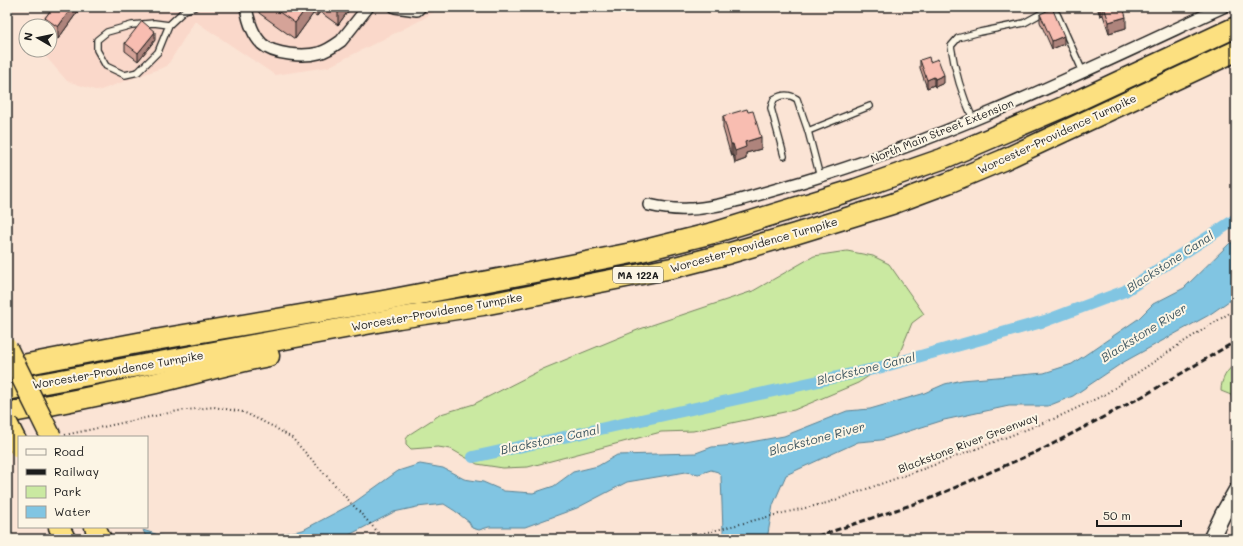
<svg xmlns="http://www.w3.org/2000/svg" width="1243" height="546" font-family="Mali,sans-serif">
<rect width="100%" height="100%" fill="#fbe4d5"/>
<filter id="ink" filterUnits="userSpaceOnUse"><feTurbulence type="fractalNoise" baseFrequency=".025" numOctaves="2"/><feDisplacementMap in="SourceGraphic" scale="8" xChannelSelector="R" yChannelSelector="G"/><feConvolveMatrix kernelMatrix="1 2 1 2 8 2 1 2 1" color-interpolation-filters="sRGB"/></filter>
<g filter="url(#ink)">
<!-- built -->
<polygon fill="#fad8ca" points="50,7 442,7 421,20 328,67 275,75 195,21 167,66 98,91 67,81 40,50 50,50 50,26 34,26"/>
<!-- green -->
<g fill="#cae9a1" stroke="#73825e">
<polygon points="847,251 873,256 889,264 924,314 912,323 898,357 858,383 794,410 693,431 661,432 528,467 503,468 477,464 451,449 438,447 411,449 406,444 406,439 410,434 441,414 474,404 543,369 640,329 753,291 814,256"/>
<path d="M1236 363V411L1233 405 1231 395 1221 391C1221 379 1227 370 1236 363Z"/>
</g>
<!-- water -->
<g fill="#81c5e2" stroke="#598193">
<polygon points="1230,243 1236,243 1236,296 1209,315 1122,363 1073,396 1048,406 1009,406 944,420 881,440 858,442 786,475 773,505 767,539 725,539 723,531 721,476 718,472 711,470 699,474 686,472 627,482 577,508 525,527 489,527 479,530 472,528 469,522 455,511 444,504 417,507 394,512 349,535 348,539 258,539 303,530 352,504 398,471 420,464 443,468 464,479 483,482 504,491 533,493 554,486 573,472 598,466 617,455 696,453 712,447 734,445 784,436 847,411 870,409 922,394 945,384 962,380 1044,373 1072,364 1138,319 1153,304 1184,288"/>
<polygon points="143,530 171,539 147,539"/>
</g>
<g fill="none" stroke-linecap="round" stroke-linejoin="round">
<!-- canal -->
<polyline stroke="#81c5e2" stroke-width="12" points="473,457 878,368 1045,321 1125,291 1236,219"/>
<defs>
<g id="lane">
<polyline points="169,25 154,23 132,25 107,32 97,40 97,50 106,66 125,75 138,72 158,52 169,25 185,10 195,7"/>
<path d="M973 119C962 95 955 73 951 46L958 38 980 32 1024 23 1042 13 1057 14 1083 72"/>
<polyline points="808,131 870,106"/>
<path d="M784 156 771 108 774 99C783 94 789 94 797 99L808 131 820 177"/>
</g>
<g id="street">
<path d="M246 7C248 19 253 35 262 44 274 55 304 57 319 53 327 51 334 46 341 41L368 7"/>
<polyline points="395,7 417,10 420,7"/>
<path d="M649 205C662 208 675 210 689 209 706 209 723 204 740 200 761 194 782 188 802 182 948 138 1085 71 1223 7"/>
</g>
<polyline id="secondary" points="1211,539 1223,514 1236,491"/>
<g id="highway">
<polyline points="7,368 143,342 383,301 556,268 637,252 713,233 856,189 942,159 1075,102 1236,27"/>
<polyline points="7,390 399,318 483,305 672,268 730,253 795,234 892,204 948,183 1003,160 1236,51"/>
<path d="M7 413C57 404 107 394 156 383 194 374 231 363 269 356"/>
<polyline points="59,527 65,539"/>
<polyline points="95,527 101,539"/>
</g>
</defs>
<!-- lane casing -->
<use href="#lane" stroke="#1c1c1c" stroke-width="8"/>
<!-- street casing -->
<use href="#street" stroke="#1c1c1c" stroke-width="14"/>
<!-- secondary casing -->
<use href="#secondary" stroke="#1c1c1c" stroke-width="18"/>
<!-- highway casing -->
<use href="#highway" stroke="#1c1c1c" stroke-width="23"/>
<!-- path -->
<g stroke="#1c1c1c" stroke-width="2" stroke-dasharray="1 3" stroke-linecap="butt">
<polyline points="65,435 178,411 214,407 243,412 274,427 292,438 384,539"/>
<polyline points="681,539 779,514 827,503 937,464 1056,418 1104,395 1185,341 1236,309"/>
</g>
<!-- lane -->
<use href="#lane" stroke="#fcf5e5" stroke-width="5.5"/>
<!-- street -->
<use href="#street" stroke="#fcf5e5" stroke-width="11"/>
<!-- secondary -->
<use href="#secondary" stroke="#fcf5e5" stroke-width="15"/>
<!-- highway -->
<use href="#highway" stroke="#fce080" stroke-width="20"/>
<!-- rail -->
<polyline stroke="#1c1c1c" stroke-width="3" stroke-dasharray="6 3" stroke-linecap="butt" points="809,539 929,499 1045,448 1145,395 1236,341"/>
<defs>
<g id="highway-bridge">
<polyline points="7,348 51,437"/>
<polyline points="7,423 19,447"/>
</g>
</defs>
<!-- highway-bridge casing -->
<use href="#highway-bridge" stroke="#1c1c1c" stroke-width="23" stroke-linecap="butt"/>
<!-- highway-bridge -->
<use href="#highway-bridge" stroke="#fce080" stroke-width="20"/>
</g>
<!-- wall -->
<g fill="#d5a398" stroke="#1c1c1c">
<polygon points="53,7 81,7 58,39 50,34 50,26 45,26 45,18"/>
<polygon points="129,7 140,7 136,12"/>
<polygon points="259,7 351,7 338,25 320,12 317,16 313,14 295,39 259,13"/>
<polygon points="1097,7 1138,7 1137,11 1124,10 1126,28 1109,33 1103,15 1100,16"/>
<polygon points="1040,14 1064,44 1052,49 1040,22"/>
<polygon points="155,40 138,61 125,51 125,43"/>
<polygon points="920,60 930,62 944,83 935,87 934,85 927,88 920,68"/>
<polygon points="723,116 761,149 746,153 746,159 735,163 733,155 731,156 723,128"/>
</g>
<!-- shaded-wall -->
<g fill="#ae847c" stroke="#1c1c1c">
<polygon points="72,7 81,7 58,39 58,27"/>
<polygon points="136,7 140,7 136,12"/>
<polygon points="307,7 313,7 313,14 295,39 295,23"/>
<polygon points="317,7 320,7 320,12 317,16"/>
<polygon points="340,7 351,7 338,25 338,10"/>
<polygon points="1100,7 1103,7 1103,15 1100,16"/>
<polygon points="1126,17 1126,28 1109,33 1109,22"/>
<polygon points="155,32 155,40 138,61 138,53"/>
<polygon points="1064,36 1064,44 1052,49 1052,41"/>
<polygon points="944,75 944,83 935,87 935,79"/>
<polygon points="934,77 934,85 927,88 927,80"/>
<polygon points="761,137 761,149 746,153 746,159 735,163 735,151 745,142"/>
<polygon points="731,144 733,144 733,155 731,156"/>
</g>
<!-- building -->
<g fill="#f8bdb1" stroke="#1c1c1c">
<polygon points="53,7 72,7 58,27 45,18"/>
<polygon points="272,7 307,7 295,23"/>
<polygon points="334,7 340,7 338,10"/>
<polygon points="1104,7 1123,7 1126,17 1109,22"/>
<polygon points="1049,10 1053,10 1064,36 1052,41 1040,14"/>
<polygon points="142,21 155,32 138,53 125,43"/>
<polygon points="929,57 930,62 938,59 944,75 935,79 934,77 927,80 920,60"/>
<polygon points="747,109 748,112 753,111 761,137 745,142 746,147 735,151 733,144 731,144 723,116"/>
</g>
</g>
<g text-anchor="middle" stroke-width="4" stroke-linejoin="round" paint-order="stroke">
<!-- shield labels -->
<rect fill="#fcf5e5" stroke="#5f5d58" stroke-width="1" x="613" y="267" width="50" height="16" rx="3"/>
<g font-size="10" font-weight="bold" fill="#1c1c1c">
<text x="638" y="279">MA 122A</text>
</g>
<!-- street labels -->
<g font-size="11" fill="#1c1c1c" stroke="#fcf5e5">
<text transform="translate(942 131) rotate(-22)" y="4">North Main Street Extension</text>
<text transform="translate(1057 134) rotate(-25)" y="4">Worcester-Providence Turnpike</text>
<text transform="translate(754 245) rotate(-16)" y="4">Worcester-Providence Turnpike</text>
<text transform="translate(437 312) rotate(-10)" y="4">Worcester-Providence Turnpike</text>
<text transform="translate(118 370) rotate(-10)" y="4">Worcester-Providence Turnpike</text>
<text transform="translate(968 443) rotate(-21)" y="4">Blackstone River Greenway</text>
</g>
<!-- water labels -->
<g font-size="12" font-style="italic" fill="#3f5761" stroke="#fcf5e5">
<text transform="translate(1170 262) rotate(-33)" y="4">Blackstone Canal</text>
<text transform="translate(1144 333) rotate(-32)" y="4">Blackstone River</text>
<text transform="translate(866 369) rotate(-14)" y="4">Blackstone Canal</text>
<text transform="translate(817 439) rotate(-15)" y="4">Blackstone River</text>
<text transform="translate(550 440) rotate(-12)" y="4">Blackstone Canal</text>
</g>
</g>
<!-- margin -->
<rect width="1243" height="546" fill="none" stroke="#fcf5e5" stroke-width="24"/>
<rect x="12" y="12" width="1219" height="522" fill="none" stroke="#1c1c1c" stroke-width="1.5" filter="url(#ink)"/>
<!-- legend -->
<rect x="18" y="436" width="130" height="92" fill="#fcf5e5" stroke="#a29e95"/>
<rect x="26" y="449" width="20" height="6" fill="#fcf5e5" stroke="#a29e95"/>
<text x="54" y="456" font-size="12" fill="#1c1c1c">Road</text>
<rect x="26" y="469" width="20" height="6" fill="#1c1c1c" stroke="#a29e95"/>
<text x="54" y="476" font-size="12" fill="#1c1c1c">Railway</text>
<rect x="26" y="486" width="20" height="12" fill="#cae9a1" stroke="#a29e95"/>
<text x="54" y="496" font-size="12" fill="#1c1c1c">Park</text>
<rect x="26" y="506" width="20" height="12" fill="#81c5e2" stroke="#a29e95"/>
<text x="54" y="516" font-size="12" fill="#1c1c1c">Water</text>
<!-- north arrow -->
<g transform="translate(38 38) rotate(279)"><circle r="19" fill="#fcf5e5" stroke="#a29e95"/>
<path d="M0-3L7 15L0 10L-7 15Z" fill="#1c1c1c"/>
<text y="-6" font-size="11" font-weight="bold" text-anchor="middle" fill="#1c1c1c">N</text>
</g>
<!-- scale -->
<path d="M1097 520v6h84v-6" fill="none" stroke="#1c1c1c" stroke-width="2"/>
<text x="1103" y="520" font-size="12" fill="#1c1c1c" stroke="#fcf5e5" stroke-width="3" paint-order="stroke">50 m</text>
</svg>
